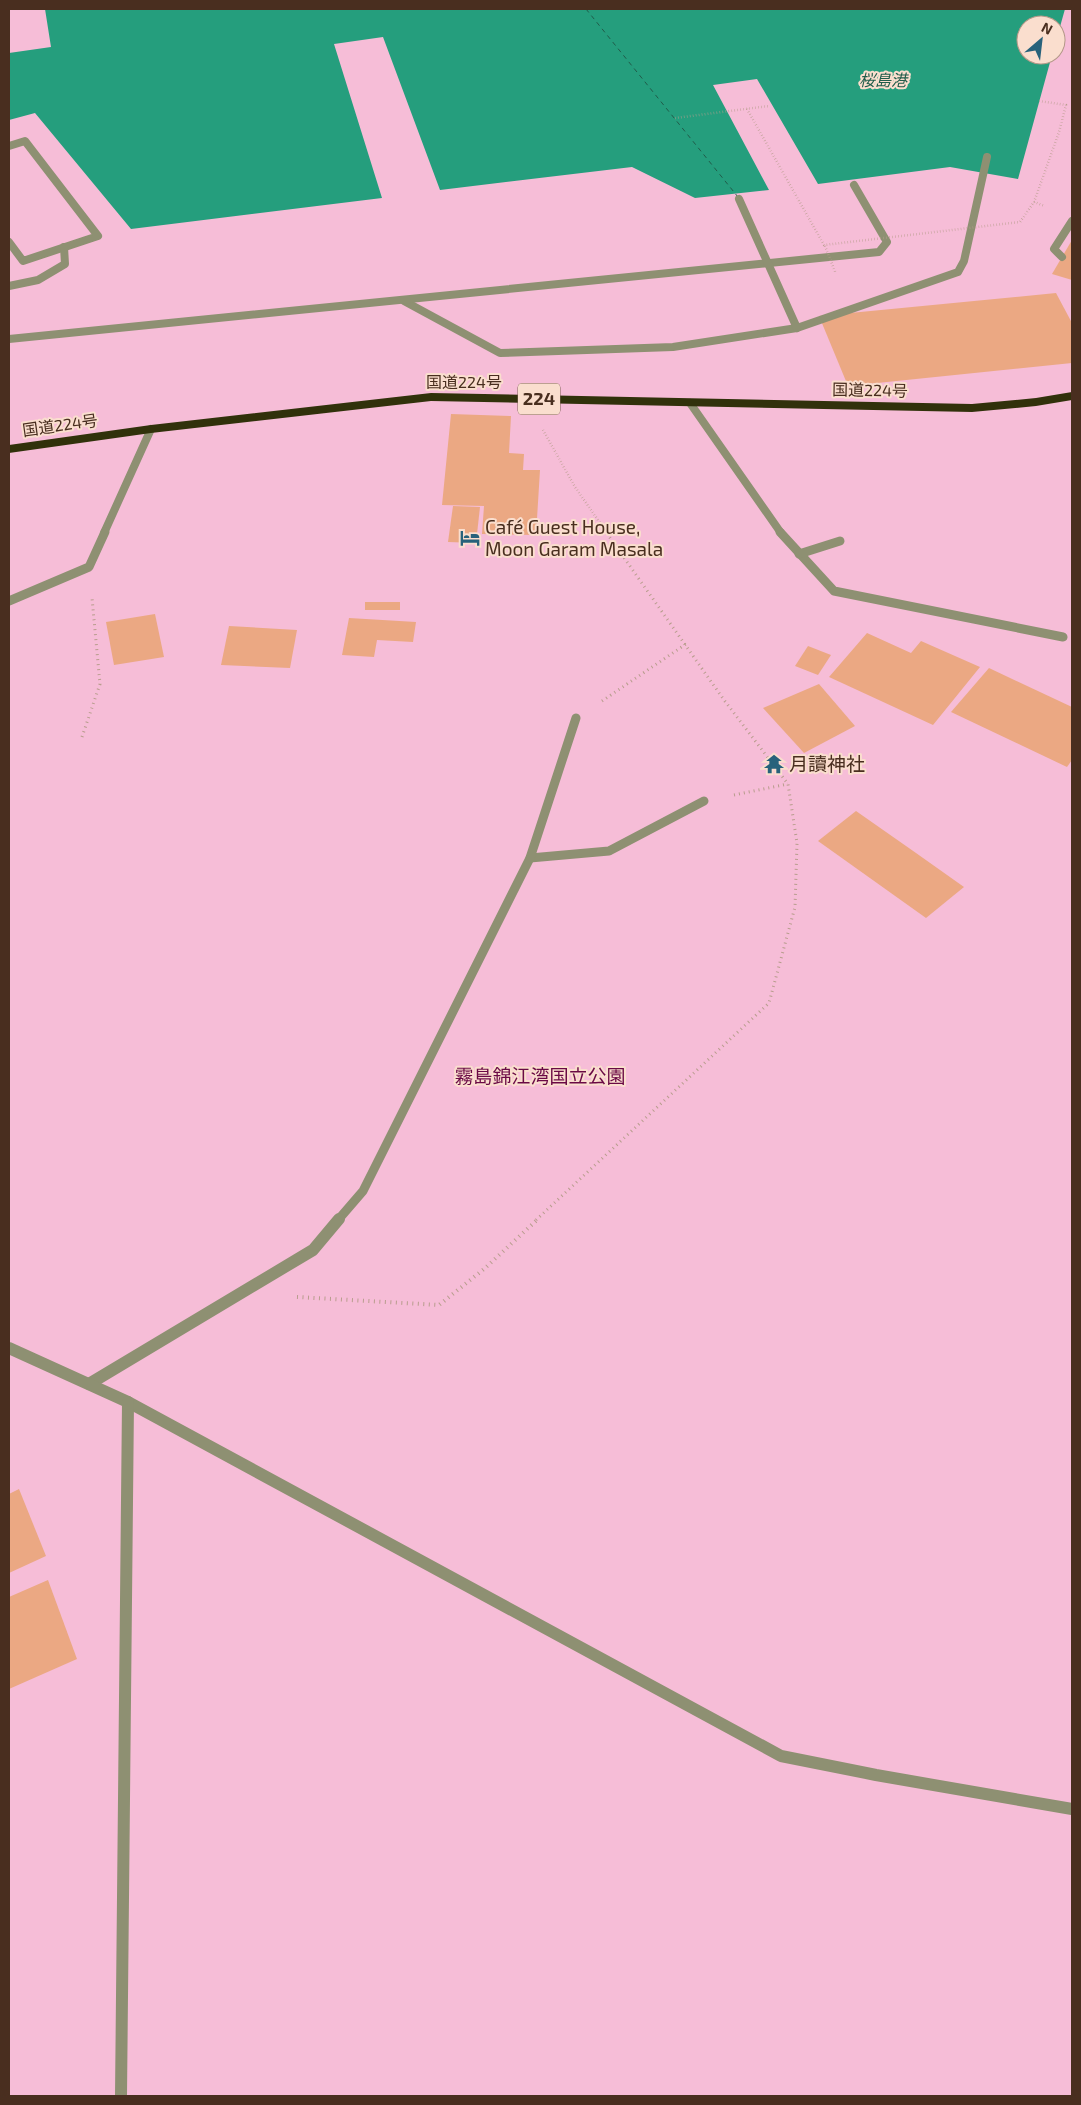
<svg xmlns="http://www.w3.org/2000/svg" width="1081" height="2105" font-family="'Exo 2','Noto Sans JP',sans-serif">
<rect width="100%" height="100%" fill="#fadece"/>
<!-- green -->
<path fill="#f6bdd7" fill-rule="evenodd" d="M9 9H1072V2096H9ZM1026 25H1056V55H1026Z"/>
<!-- water -->
<polygon fill="#259e7d" points="45,9 1065,9 1056,41 1056,25 1026,25 1026,55 1052,55 1018,179 950,167 818,184 757,79 713,85 769,190 695,198 632,167 440,190 383,37 334,44 382,198 131,229 35,113 9,120 9,53 51,47"/>
<g fill="none" stroke-linecap="round" stroke-linejoin="round">
<!-- ferry -->
<polyline stroke="#205c4a" stroke-width="1" stroke-dasharray="4.5 4" stroke-linecap="butt" points="586,9 738,197"/>
</g>
<!-- building -->
<g fill="#eba883">
<polygon points="1072,240 1072,280 1052,274"/>
<polygon points="1056,293 1072,323 1072,363 848,386 819,316"/>
<polygon points="451,414 511,416 509,453 524,454 523,470 540,470 536,535 482,534 484,506 442,505"/>
<polygon points="453,506 480,507 476,543 448,542"/>
<rect x="365" y="602" width="35" height="8"/>
<polygon points="155,614 164,657 114,665 106,622"/>
<polygon points="349,618 416,622 413,642 377,640 374,657 342,655"/>
<polygon points="229,626 297,630 290,668 221,665"/>
<polygon points="867,633 911,653 921,641 980,667 933,725 829,677"/>
<polygon points="808,646 831,655 818,675 795,666"/>
<polygon points="989,668 1072,707 1072,760 1067,767 951,712"/>
<polygon points="819,684 855,726 804,753 763,708"/>
<polygon points="856,811 916,853 964,887 926,918 818,841"/>
<polygon points="19,1489 46,1556 9,1573 9,1494"/>
<polygon points="48,1580 77,1659 9,1689 9,1597"/>
</g>
<g fill="none" stroke-linecap="round" stroke-linejoin="round">
<!-- path-far2 -->
<g stroke="#b89d8d" stroke-width="2.5" stroke-dasharray="0.5 2.5" stroke-linecap="butt">
<polyline points="675,118 769,106"/>
<polyline points="1034,202 1045,206"/>
<polyline points="543,430 575,487 607,533"/>
</g>
<!-- path-far1 -->
<g stroke="#b89d8d" stroke-width="3" stroke-dasharray="1 4" stroke-linecap="butt">
<polyline points="602,701 686,644"/>
<polyline points="82,737 100,684 92,598"/>
<polyline points="734,795 788,784"/>
<polyline points="536,1220 769,1003 795,907 797,843 788,784 724,700 606,532"/>
</g>
<!-- path -->
<polyline stroke="#b89d8d" stroke-width="4" stroke-dasharray="1 4.5" stroke-linecap="butt" points="297,1297 439,1305 484,1269 538,1219"/>
<!-- lane-far2 -->
<g stroke="#8e9072" stroke-width="8">
<polyline points="9,146 25,141 98,236 23,261 9,242"/>
<polyline points="1062,257 1054,249 1072,221"/>
<polyline points="9,286 38,280 65,264 64,247"/>
<polyline points="404,301 500,353 673,347 797,328 958,272 964,261 987,157"/>
<polyline points="9,339 879,252 887,242 854,185"/>
<polyline points="690,403 781,533"/>
<polyline points="104,533 151,429"/>
</g>
<!-- lane-far1 -->
<g stroke="#8e9072" stroke-width="9">
<polyline points="780,532 834,591 1063,637"/>
<polyline points="799,554 840,541"/>
<polyline points="9,601 89,567 105,532"/>
<polyline points="530,858 609,851 704,801"/>
<polyline points="338,1220 363,1191 530,858 576,718"/>
</g>
<!-- lane -->
<polyline stroke="#8e9072" stroke-width="12" points="89,1384 313,1250 339,1219"/>
<!-- street -->
<g stroke="#8e9072" stroke-width="12">
<polyline points="9,1348 128,1402 781,1756 876,1775 1072,1809"/>
<polyline points="121,2096 128,1402"/>
</g>
<!-- highway -->
<polygon fill="#31310b" fill-rule="evenodd" points="1072,392 1072,400 1036,406 972,412 431,401 151,433 9,453 9,445 151,425 431,393 972,404 1036,398"/>
<!-- path-bridge -->
<g stroke="#b89d8d" stroke-width="2.5" stroke-dasharray="0.5 2.5" stroke-linecap="butt">
<polyline points="747,109 824,245 1020,222 1034,202 1059,132 1066,105 1039,101"/>
<polyline points="825,246 836,274"/>
</g>
<!-- lane-bridge -->
<polyline stroke="#8e9072" stroke-width="8" points="739,199 797,328"/>
</g>
<!-- icons -->
<defs>
<symbol id="hotel-bare" viewBox="-9 -9 18 18"><path d="M-6-4.5h1.5V1H6V5H4.5V3h-9V5H-6ZM-4 0a1.8 1.8 0 1 1 3.6 0ZM.5 0V-2.5h3Q6-2.5 6 0Z" fill="#28627b" stroke="#fadece" stroke-width="2.5" paint-order="stroke"/></symbol>
<symbol id="temple-bare" viewBox="-9 -9 18 18"><path d="M0-6L5-2H3V0L6.5 2.5H4V6H1.5V3h-3V6H-4V2.5H-6.5L-3 0V-2H-5Z" fill="#28627b" stroke="#fadece" stroke-width="2.5" paint-order="stroke"/></symbol>
</defs>
<g fill-rule="evenodd">
<use href="#hotel-bare" x="456" y="524" width="28" height="28"/>
<use href="#temple-bare" x="760" y="750" width="28" height="28"/>
</g>
<g text-anchor="middle" stroke-width="4" stroke-linejoin="round" paint-order="stroke">
<!-- far-water labels -->
<g font-size="16" font-style="italic" fill="#205c4a" stroke="#fadece">
<text x="883" y="86">桜島港</text>
</g>
<!-- far-street labels -->
<g font-size="16" fill="#492e1f" stroke="#fadece">
<text x="464" y="388">国道224号</text>
<text transform="translate(870 390) rotate(1)" y="6">国道224号</text>
<text transform="translate(60 425) rotate(-8)" y="6">国道224号</text>
</g>
<!-- shield labels -->
<rect fill="#fadece" stroke="#7e6354" stroke-width="1" x="518" y="383.5" width="42" height="31" rx="4"/>
<g font-size="18" font-weight="bold" fill="#492e1f">
<text x="539" y="405">224</text>
</g>
<!-- poi labels -->
<g font-size="19" fill="#492e1f" stroke="#fadece" text-anchor="start">
<text x="485" y="534">Café Guest House,<tspan x="485" dy="22">Moon Garam Masala</tspan></text>
<text x="789" y="771">月讀神社</text>
</g>
<!-- park labels -->
<g font-size="19" fill="#6a0945" stroke="#fadece">
<text x="540" y="1083">霧島錦江湾国立公園</text>
</g>
</g>
<!-- border -->
<rect width="1081" height="2105" fill="none" stroke="#492e1f" stroke-width="20"/>
<!-- north arrow -->
<g transform="translate(1041 40) rotate(28)"><circle r="24" fill="#fadece" stroke="#b39888"/>
<path d="M0-4L9 19L0 12L-9 19Z" fill="#28627b"/>
<text y="-8" font-size="14" font-weight="bold" text-anchor="middle" fill="#492e1f">N</text>
</g>
</svg>
